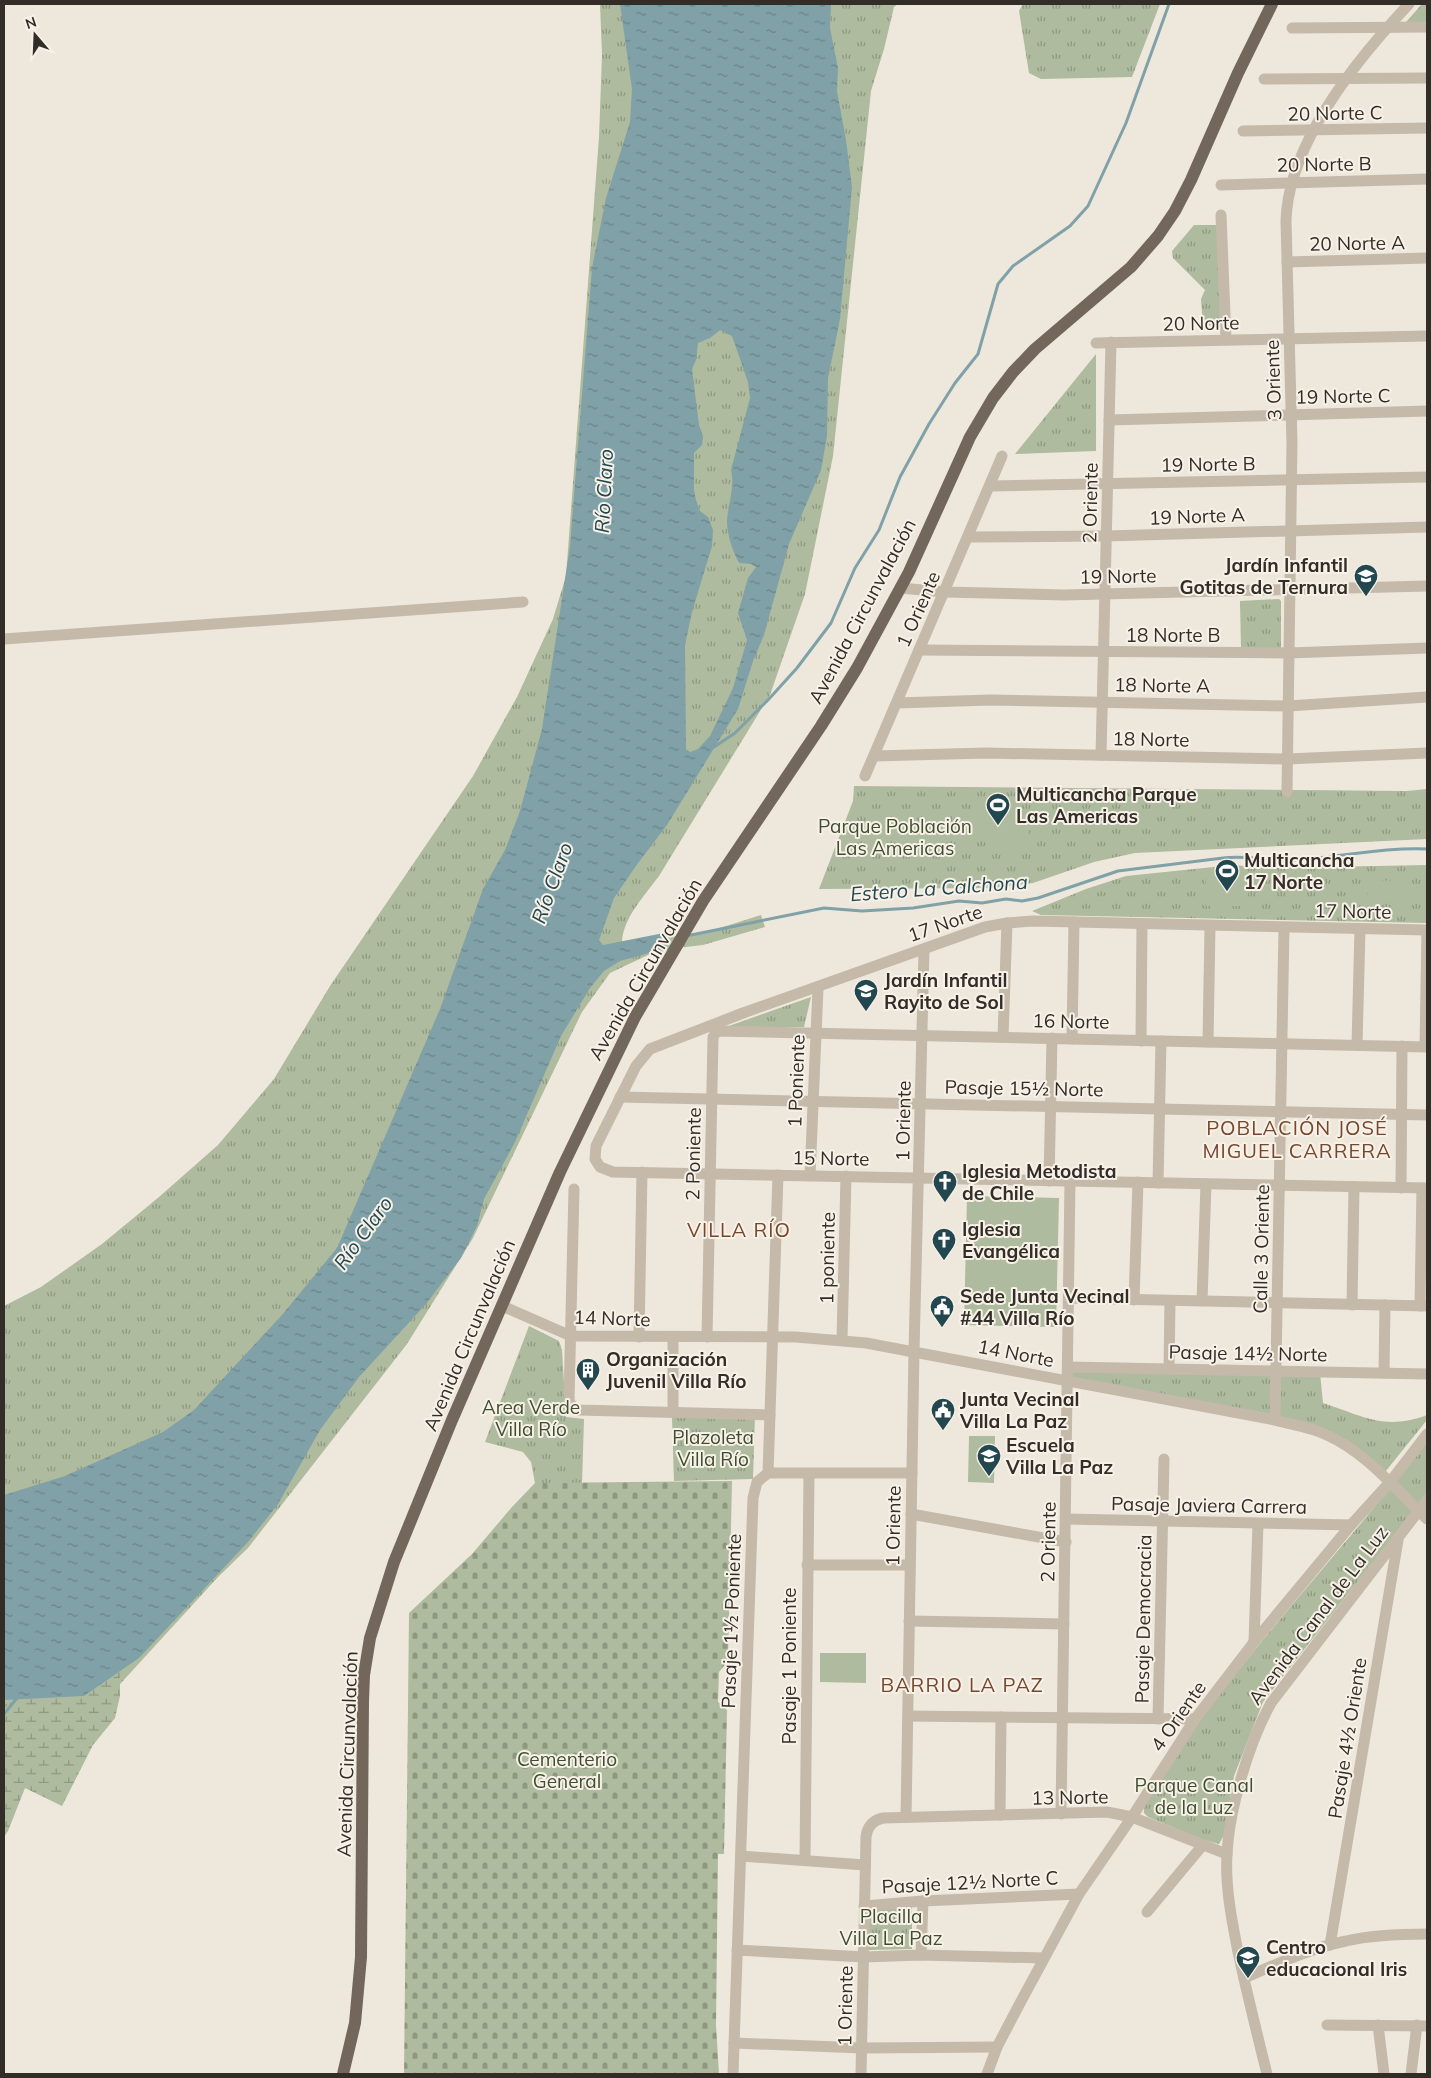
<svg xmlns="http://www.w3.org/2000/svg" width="1431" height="2078" font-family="Mulish,sans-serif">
<defs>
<pattern id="grass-tufts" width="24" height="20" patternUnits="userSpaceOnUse" patternTransform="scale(1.25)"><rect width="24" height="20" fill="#aebb9e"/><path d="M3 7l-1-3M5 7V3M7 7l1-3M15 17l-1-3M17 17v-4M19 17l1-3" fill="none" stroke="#8e9881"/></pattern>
<pattern id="wetland-marsh" width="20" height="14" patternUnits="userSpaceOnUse" patternTransform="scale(1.25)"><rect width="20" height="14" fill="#aebb9e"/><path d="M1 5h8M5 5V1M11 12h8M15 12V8" fill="none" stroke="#8e9881"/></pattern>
<pattern id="cemetery-stones" width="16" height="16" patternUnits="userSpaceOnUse" patternTransform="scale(1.25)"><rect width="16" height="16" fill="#aebb9e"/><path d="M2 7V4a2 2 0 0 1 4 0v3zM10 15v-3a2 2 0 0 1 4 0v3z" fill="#8e9881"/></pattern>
<pattern id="water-ripples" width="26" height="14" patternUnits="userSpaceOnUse" patternTransform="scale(1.25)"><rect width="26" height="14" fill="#7fa1a7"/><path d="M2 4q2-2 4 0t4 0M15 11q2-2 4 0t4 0" fill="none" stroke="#698488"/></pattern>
</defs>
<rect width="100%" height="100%" fill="#eee8dc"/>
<!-- grass -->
<g fill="url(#grass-tufts)">
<path d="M600 4H898L894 7 884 49 871 91 833 456 805 594 770 695 659 876C645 895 623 918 622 942L704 933 761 915 765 927 703 945 677 948 648 955 610 973 582 1012 473 1238 407 1344 248 1548 218 1577 4 1811V1306L41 1287 102 1244 159 1197 218 1145 274 1079 330 986 473 776 517 697 553 619 566 576 599 137 602 55Z"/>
<polygon points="1023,4 1160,4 1132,77 1041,79 1029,73 1019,11"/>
<polygon points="1422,4 1427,4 1427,22 1406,22"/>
<polygon points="1194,225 1221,225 1222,325 1203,326 1201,299 1205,290 1173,258 1172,251"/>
<polygon points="1096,354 1096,451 1015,454"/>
<polygon points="1279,599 1281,601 1281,650 1241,649 1240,601"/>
<polygon points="854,786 1407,791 1427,789 1427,839 1135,853 1094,862 1033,883 997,888 819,889 853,801"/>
<polygon points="1233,865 1264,868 1427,865 1427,923 1041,915 1032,911 1086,889 1126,876"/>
<polygon points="811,997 804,1027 726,1027"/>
<polygon points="529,1326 559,1341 562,1350 566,1417 584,1419 582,1484 535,1483 531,1462 523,1452 485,1442"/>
<path d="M1072 1369 1320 1373 1323 1403C1363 1416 1385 1431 1427 1415V1420L1381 1477 1329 1432 1072 1378Z"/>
<polygon points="755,1416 753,1479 674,1481 672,1418"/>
<path d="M1427 1442V1510L1420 1502 1263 1702 1234 1776 1224 1835 1219 1844 1201 1839 1148 1817 1144 1813V1807C1163 1777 1181 1746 1202 1718 1273 1622 1354 1536 1427 1442Z"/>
<polygon points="869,1905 912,1905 912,1949 869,1950"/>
</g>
<!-- wetland -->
<polygon fill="url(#wetland-marsh)" points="120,1657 120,1696 115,1718 93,1745 62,1806 25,1788 8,1831 4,1837 4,1709 11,1702 82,1659"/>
<!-- cemetery -->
<polygon fill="url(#cemetery-stones)" points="732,1481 728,1661 719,1672 718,1702 727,1710 724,1854 718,1854 716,2025 719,2074 404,2074 409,1613 472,1554 512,1507 535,1483"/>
<!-- garden -->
<g fill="#aebb9e">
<polygon points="974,800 1033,820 1022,853 962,832"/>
<polygon points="1206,878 1248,879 1248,906 1206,906"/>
<polygon points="1368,880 1407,881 1407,903 1367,902"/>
<polygon points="967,1196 1059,1198 1056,1327 964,1325"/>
<polygon points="969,1436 995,1436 994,1483 968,1482"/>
<polygon points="820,1653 866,1653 866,1683 820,1682"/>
</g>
<!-- water -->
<path fill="url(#water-ripples)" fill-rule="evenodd" d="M620 4H831L830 28 838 68 837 91 846 140 852 187 840 319 828 378 827 436 821 470 789 544 764 635 753 661 738 709 667 825 638 863 614 898 599 940 603 945 674 931 664 949 620 961 604 971 590 988 561 1036 515 1142 484 1199 477 1226 461 1258 426 1304 359 1377 320 1430 278 1504 248 1542 139 1658 84 1696 4 1700V1495L65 1476 163 1432 194 1410 282 1315 337 1248 440 1009 483 889 505 850 520 811 542 729 570 546 592 268 606 198 630 122 632 89ZM720 330 732 336 748 382 750 398 731 470C735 488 728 504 727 521 727 535 733 552 739 563L751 564 756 567 748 578 738 613 747 640 733 688 710 736 698 749 690 752 686 749 685 645 692 612 712 546 713 530 708 517 700 511 696 500 694 490V453L702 445 703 436 699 425 692 369 696 360 698 343 710 338Z"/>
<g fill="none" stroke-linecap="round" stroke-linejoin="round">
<!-- stream -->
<g stroke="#7fa1a7" stroke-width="3">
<polyline points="711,749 735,733 768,700 797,668 831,623 855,568 879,530 900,477 929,424 955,383 978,354 998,284 1013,266 1070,226 1088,206 1126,123 1169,4"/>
<path d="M686 936 824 908 862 911 913 908 959 901 982 903 1006 899 1022 901 1038 898 1118 871 1223 858C1246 855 1269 861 1293 860 1337 858 1382 847 1427 849"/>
<polyline points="4,1714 17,1698"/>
</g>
<!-- minor -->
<g stroke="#c5b9a9" stroke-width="11">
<polyline points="1292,28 1427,27"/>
<polyline points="1264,79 1427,78"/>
<polyline points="1243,131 1427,128"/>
<polyline points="1221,185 1427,179"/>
<polyline points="1221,215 1226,340"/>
<polyline points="1287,262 1427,258"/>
<polyline points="1096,343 1427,336"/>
<polyline points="1109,420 1427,411"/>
<polyline points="990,486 1427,477"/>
<polyline points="968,537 1106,536 1427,527"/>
<polyline points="900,588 945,592 1064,595 1427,586"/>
<polyline points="4,639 523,602"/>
<polyline points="919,650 1289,653 1427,648"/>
<polyline points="897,703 990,700 1288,706 1427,697"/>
<polyline points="1101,755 1111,342"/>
<polyline points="874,756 986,753 1287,759 1427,753"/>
<polyline points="865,776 1002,456"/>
<path d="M1287 792 1292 443 1286 221C1288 144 1358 58 1409 4"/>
<polyline points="1427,930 1033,921 1007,923 985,927 743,1013 650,1049 636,1066 596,1146 595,1159 600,1167 613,1172 1427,1188"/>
<polyline points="1003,1037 1007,923"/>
<polyline points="1072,1039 1074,922"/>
<polyline points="1141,1041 1142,924"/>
<polyline points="1208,1042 1210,926"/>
<polyline points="1357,1045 1360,929"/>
<polyline points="1425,1046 1427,930"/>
<polyline points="620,1097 1427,1115"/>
<polyline points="810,1176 818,988"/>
<polyline points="1049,1181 1052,1038"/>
<polyline points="1158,1183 1161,1041"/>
<polyline points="1401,1188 1402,1046"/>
<polyline points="574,1189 569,1400 572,1407 578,1410 770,1415"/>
<polyline points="1069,1298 1427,1306"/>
<polyline points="1134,1300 1138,1182"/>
<polyline points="1202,1301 1206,1184"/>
<polyline points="1352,1305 1354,1187"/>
<path d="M502 1306 571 1336 796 1337 866 1343 1275 1420C1292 1425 1311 1427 1327 1435 1367 1453 1396 1490 1427 1519"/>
<polyline points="1420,1306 1422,1188"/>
<polyline points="639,1337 642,1172"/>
<polyline points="707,1337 713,1037 717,1031 1427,1047"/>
<polyline points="842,1340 846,1176"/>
<polyline points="1068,1367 1427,1374"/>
<polyline points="1169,1369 1170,1301"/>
<polyline points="1384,1373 1385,1305"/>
<polyline points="673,1412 673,1337"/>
<polyline points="1275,1420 1284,927"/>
<polyline points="768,1473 912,1473"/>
<polyline points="911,1514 1066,1542"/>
<polyline points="1066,1519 1351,1525"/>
<polyline points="807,1565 910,1565"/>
<polyline points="909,1621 1064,1624"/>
<polyline points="1254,1642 1258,1524"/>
<polyline points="908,1716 1195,1719"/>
<polyline points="1158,1719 1164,1459"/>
<polyline points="1061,1814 1070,1181"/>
<polyline points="1000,1815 1001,1717"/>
<polyline points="906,1817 914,1351 924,949"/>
<polyline points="741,1856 865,1865"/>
<polyline points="805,1859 809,1474"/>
<polyline points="864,1906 923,1901 1079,1894"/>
<polyline points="1147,1912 1202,1846"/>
<polyline points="1330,1945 1398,1540"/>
<polyline points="737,1950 864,1957 921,1955 1043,1958"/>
<polyline points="921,1955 923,1901"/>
<path d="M1244 1978C1277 1964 1311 1948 1346 1941 1372 1935 1400 1934 1427 1934"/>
<polyline points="1327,2025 1427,2026"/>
<polyline points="1378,2025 1384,2074"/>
<polyline points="734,2043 862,2048 997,2047"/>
<polyline points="733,2074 753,1498 757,1482 768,1473 778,1175"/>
<path d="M861 2074 866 1837C867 1827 873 1820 883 1818L1107 1812 1132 1817 1227 1854"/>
<polyline points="987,2074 997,2047 1019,2005 1079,1894 1132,1817 1195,1719 1254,1642 1351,1525 1390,1482 1427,1434"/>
<path d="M1267 2074C1257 2034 1247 1993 1238 1952 1232 1921 1225 1887 1227 1855 1229 1809 1249 1743 1271 1703L1427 1500"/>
<polyline points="1411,2074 1417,2025"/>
</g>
<!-- major -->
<polyline stroke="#73665b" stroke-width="12" points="343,2074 355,2023 361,1957 363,1701 364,1675 370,1638 394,1562 452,1420 560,1172 635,1017 703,901 821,726 857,668 909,572 970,437 993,398 1013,372 1035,349 1131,267 1158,236 1175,211 1191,180 1238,73 1272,4"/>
</g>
<!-- icons -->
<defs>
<symbol id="school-pin" viewBox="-11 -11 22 30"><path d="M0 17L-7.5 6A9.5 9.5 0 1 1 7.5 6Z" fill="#23474f" stroke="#f7f1e8"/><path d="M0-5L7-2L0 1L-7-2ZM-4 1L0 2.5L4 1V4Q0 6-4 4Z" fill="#fff"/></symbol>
<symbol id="stadium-pin" viewBox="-11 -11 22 30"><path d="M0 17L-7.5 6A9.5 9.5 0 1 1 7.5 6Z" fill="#23474f" stroke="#f7f1e8"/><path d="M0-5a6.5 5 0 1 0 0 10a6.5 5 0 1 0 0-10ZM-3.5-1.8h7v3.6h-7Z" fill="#fff"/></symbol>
<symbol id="church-pin" viewBox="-11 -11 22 30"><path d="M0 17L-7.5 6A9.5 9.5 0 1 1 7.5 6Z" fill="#23474f" stroke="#f7f1e8"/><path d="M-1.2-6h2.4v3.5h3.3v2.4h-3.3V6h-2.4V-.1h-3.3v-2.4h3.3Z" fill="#fff"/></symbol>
<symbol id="civic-pin" viewBox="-11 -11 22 30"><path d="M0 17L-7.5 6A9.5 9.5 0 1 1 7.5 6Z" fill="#23474f" stroke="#f7f1e8"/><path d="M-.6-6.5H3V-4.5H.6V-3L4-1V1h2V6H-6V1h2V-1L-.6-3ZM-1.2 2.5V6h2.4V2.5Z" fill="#fff"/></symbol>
<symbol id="building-pin" viewBox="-11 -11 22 30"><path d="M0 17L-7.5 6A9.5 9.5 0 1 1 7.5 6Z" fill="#23474f" stroke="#f7f1e8"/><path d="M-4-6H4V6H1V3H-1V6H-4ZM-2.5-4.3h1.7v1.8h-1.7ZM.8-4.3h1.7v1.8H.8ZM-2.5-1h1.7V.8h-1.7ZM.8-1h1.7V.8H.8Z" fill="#fff"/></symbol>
</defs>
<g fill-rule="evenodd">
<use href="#school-pin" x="1352" y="562" width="28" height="38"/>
<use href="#stadium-pin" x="984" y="791" width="28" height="38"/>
<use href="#stadium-pin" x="1213" y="857" width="28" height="38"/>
<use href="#school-pin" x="852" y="977" width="28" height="38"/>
<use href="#church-pin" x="931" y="1168" width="28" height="38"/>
<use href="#church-pin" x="930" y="1226" width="28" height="38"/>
<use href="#civic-pin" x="928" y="1293" width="28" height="38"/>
<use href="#building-pin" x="574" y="1356" width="28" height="38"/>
<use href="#civic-pin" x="929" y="1396" width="28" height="38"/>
<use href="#school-pin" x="975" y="1442" width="28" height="38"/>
<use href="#school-pin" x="1234" y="1944" width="28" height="38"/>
</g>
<g text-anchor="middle" stroke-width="4" stroke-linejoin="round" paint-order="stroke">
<!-- street labels -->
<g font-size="19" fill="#332d28" stroke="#f7f1e8">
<text transform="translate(1335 113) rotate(-1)" y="7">20 Norte C</text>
<text transform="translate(1324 164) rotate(-1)" y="7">20 Norte B</text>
<text transform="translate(1357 243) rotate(-1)" y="7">20 Norte A</text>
<text transform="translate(1201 323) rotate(-1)" y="7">20 Norte</text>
<text transform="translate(1273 380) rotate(-92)" y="7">3 Oriente</text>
<text transform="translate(1343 396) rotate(-1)" y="7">19 Norte C</text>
<text transform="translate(1208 464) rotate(-1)" y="7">19 Norte B</text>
<text transform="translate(1090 503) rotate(-89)" y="7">2 Oriente</text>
<text transform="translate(1197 516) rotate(-2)" y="7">19 Norte A</text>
<text transform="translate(1118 576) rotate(-1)" y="7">19 Norte</text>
<text transform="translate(918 609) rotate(-66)" y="7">1 Oriente</text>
<text transform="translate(862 611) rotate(-62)" y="7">Avenida Circunvalación</text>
<text x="1173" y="642">18 Norte B</text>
<text transform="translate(1162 685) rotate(1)" y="7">18 Norte A</text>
<text transform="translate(1151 739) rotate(1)" y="7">18 Norte</text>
<text transform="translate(1353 911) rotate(1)" y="7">17 Norte</text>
<text transform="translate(945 923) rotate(-19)" y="7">17 Norte</text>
<text transform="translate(645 969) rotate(-60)" y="7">Avenida Circunvalación</text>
<text transform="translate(1071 1021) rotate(1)" y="7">16 Norte</text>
<text transform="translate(796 1081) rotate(-88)" y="7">1 Poniente</text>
<text transform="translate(1024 1088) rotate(1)" y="7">Pasaje 15½ Norte</text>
<text transform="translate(903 1121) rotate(-89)" y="7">1 Oriente</text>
<text transform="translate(693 1154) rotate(-89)" y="7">2 Poniente</text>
<text transform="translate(831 1158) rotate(1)" y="7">15 Norte</text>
<text transform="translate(1261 1249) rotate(-89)" y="7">Calle 3 Oriente</text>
<text transform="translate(827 1258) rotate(-89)" y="7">1 poniente</text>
<text transform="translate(612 1318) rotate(2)" y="7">14 Norte</text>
<text transform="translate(469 1335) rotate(-67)" y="7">Avenida Circunvalación</text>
<text transform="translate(1016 1353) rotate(11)" y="7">14 Norte</text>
<text transform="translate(1248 1353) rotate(1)" y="7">Pasaje 14½ Norte</text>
<text transform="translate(1209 1505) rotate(1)" y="7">Pasaje Javiera Carrera</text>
<text transform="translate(893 1526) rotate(-89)" y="7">1 Oriente</text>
<text transform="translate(1048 1542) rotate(-89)" y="7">2 Oriente</text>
<text transform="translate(1318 1615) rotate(-53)" y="7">Avenida Canal de La Luz</text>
<text transform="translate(1143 1619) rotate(-89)" y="7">Pasaje Democracia</text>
<text transform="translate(731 1621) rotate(-88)" y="7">Pasaje 1½ Poniente</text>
<text transform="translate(789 1666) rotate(-90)" y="7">Pasaje 1 Poniente</text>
<text transform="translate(1178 1716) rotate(-55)" y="7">4 Oriente</text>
<text transform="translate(1347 1738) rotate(-81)" y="7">Pasaje 4½ Oriente</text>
<text transform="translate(347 1754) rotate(-88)" y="7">Avenida Circunvalación</text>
<text transform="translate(1070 1797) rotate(-1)" y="7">13 Norte</text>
<text transform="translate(970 1882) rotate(-3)" y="7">Pasaje 12½ Norte C</text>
<text transform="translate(845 2006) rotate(-89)" y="7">1 Oriente</text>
</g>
<!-- poi labels -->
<g font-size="19" font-weight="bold" fill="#332d28" stroke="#f7f1e8" text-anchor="start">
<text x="1348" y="572" text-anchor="end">Jardín Infantil<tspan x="1348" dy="22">Gotitas de Ternura</tspan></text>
<text x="1016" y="801">Multicancha Parque<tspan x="1016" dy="22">Las Americas</tspan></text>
<text x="1244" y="867">Multicancha<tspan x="1244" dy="22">17 Norte</tspan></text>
<text x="884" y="987">Jardín Infantil<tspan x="884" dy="22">Rayito de Sol</tspan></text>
<text x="962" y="1178">Iglesia Metodista<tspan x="962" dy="22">de Chile</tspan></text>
<text x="962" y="1236">Iglesia<tspan x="962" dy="22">Evangélica</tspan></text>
<text x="960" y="1303">Sede Junta Vecinal<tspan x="960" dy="22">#44 Villa Río</tspan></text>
<text x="606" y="1366">Organización<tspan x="606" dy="22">Juvenil Villa Río</tspan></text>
<text x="960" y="1406">Junta Vecinal<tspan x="960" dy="22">Villa La Paz</tspan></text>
<text x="1006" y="1452">Escuela<tspan x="1006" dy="22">Villa La Paz</tspan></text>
<text x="1266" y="1954">Centro<tspan x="1266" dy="22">educacional Iris</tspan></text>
</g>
<!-- park labels -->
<g font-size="19" fill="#3f4e2f" stroke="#f7f1e8">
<text x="895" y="833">Parque Población<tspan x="895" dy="22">Las Americas</tspan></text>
<text x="531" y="1414">Area Verde<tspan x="531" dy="22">Villa Río</tspan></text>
<text x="713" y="1444">Plazoleta<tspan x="713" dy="22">Villa Río</tspan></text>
<text x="567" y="1766">Cementerio<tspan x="567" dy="22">General</tspan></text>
<text x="1194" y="1792">Parque Canal<tspan x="1194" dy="22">de la Luz</tspan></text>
<text x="891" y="1923">Placilla<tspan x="891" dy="22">Villa La Paz</tspan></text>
</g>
<!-- water labels -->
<g font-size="20" font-style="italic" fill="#23474f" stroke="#f7f1e8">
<text transform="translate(604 491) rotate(-87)" y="7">Río Claro</text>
<text transform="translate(552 883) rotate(-70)" y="7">Río Claro</text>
<text transform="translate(939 888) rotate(-4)" y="7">Estero La Calchona</text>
<text transform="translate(363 1233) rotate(-54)" y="7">Río Claro</text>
</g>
<!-- neighbourhood labels -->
<g font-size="20" letter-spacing="1" fill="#77462c" stroke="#f7f1e8">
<text x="1297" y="1135">POBLACIÓN JOSÉ<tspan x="1297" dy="23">MIGUEL CARRERA</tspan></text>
<text x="739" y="1237">VILLA RÍO</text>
<text x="962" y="1692">BARRIO LA PAZ</text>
</g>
</g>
<!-- border -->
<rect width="1431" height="2078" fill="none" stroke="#332d28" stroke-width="10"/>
<!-- north arrow -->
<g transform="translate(35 35) rotate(341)" stroke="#f7f1e8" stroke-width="4" paint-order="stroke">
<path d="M0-4L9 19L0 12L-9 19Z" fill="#332d28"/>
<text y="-8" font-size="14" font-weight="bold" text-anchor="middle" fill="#332d28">N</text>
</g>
</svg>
